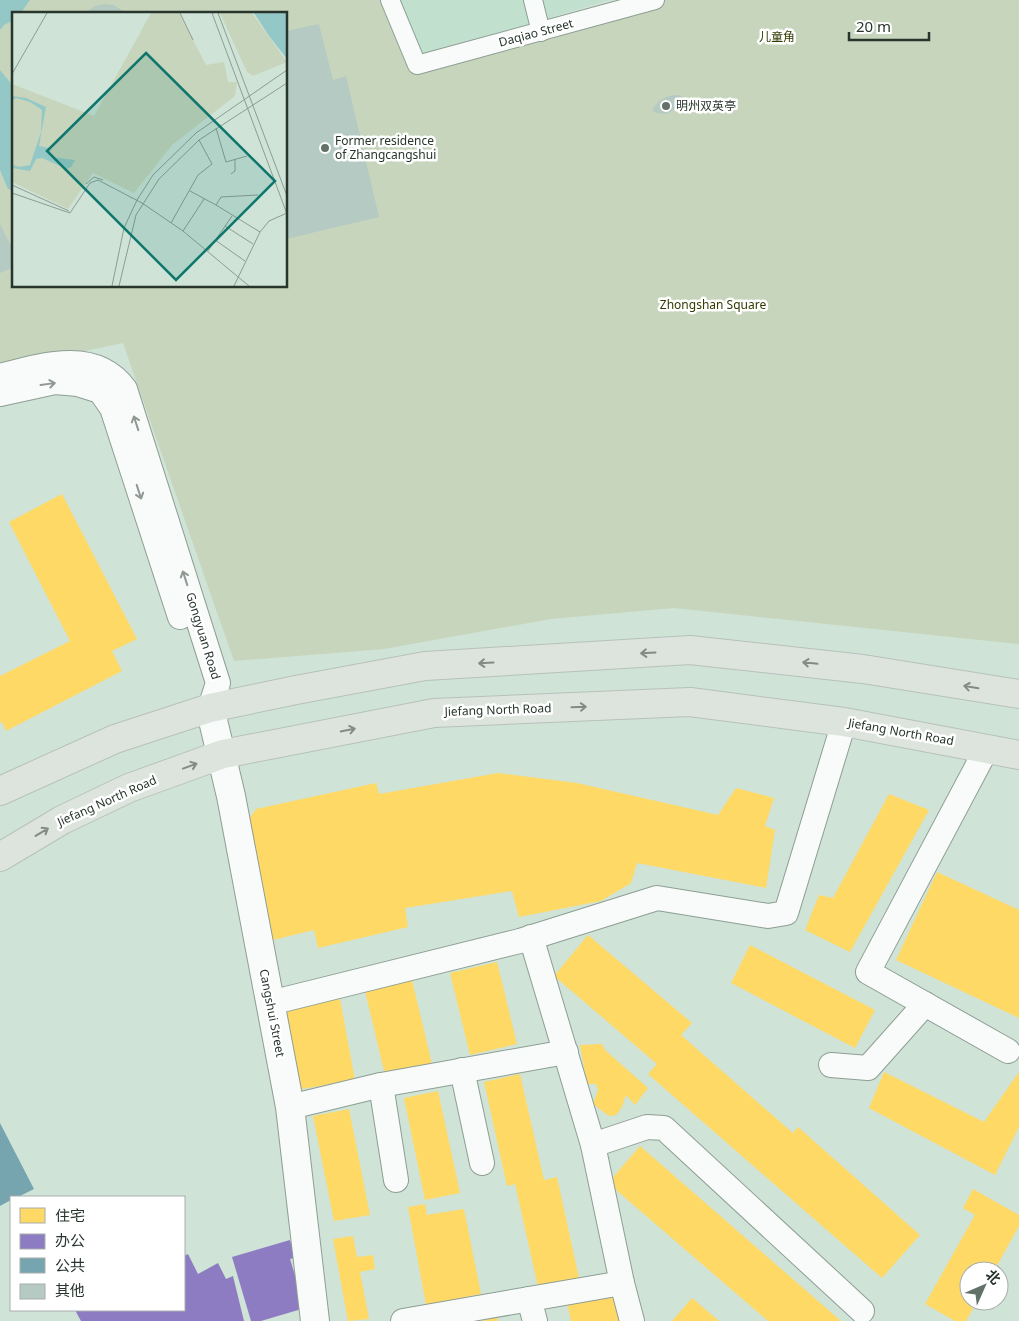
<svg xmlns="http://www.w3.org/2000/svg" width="1019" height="1321" font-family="'Noto Sans','Noto Sans SC',sans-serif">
<rect width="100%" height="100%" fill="#cfe3d7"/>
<!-- built -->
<polygon fill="#c1e1ce" points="398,0 609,0 421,57"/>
<!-- green -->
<path fill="#c7d5bc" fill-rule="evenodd" d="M0 0H394L421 61 624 0H1019V644L674 608 551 619 384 649 234 661 123 343 0 369ZM14 14H286V286H14Z"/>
<!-- water -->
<g fill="#94c8c6">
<polygon points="0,0 30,0 20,14 14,14 14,20 4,25 0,30"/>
<polygon points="0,70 14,87 14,191 8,189 0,170"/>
</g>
<!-- homes -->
<g fill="#ffd966">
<polygon points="62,494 137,639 112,651 122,671 6,731 2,722 0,723 0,676 70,641 9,522"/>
<polygon points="498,773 577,783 718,815 736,788 774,798 765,826 775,830 766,888 637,863 631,883 601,901 519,917 512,891 405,908 408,927 318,948 314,930 273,940 244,826 256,809 376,783 379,794"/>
<polygon points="889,794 929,810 850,952 805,930 819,895 833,898"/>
<polygon points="937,872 1019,910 1019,1018 896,960"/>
<polygon points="588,935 692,1023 681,1035 793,1133 798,1127 920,1235 882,1278 648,1074 657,1064 554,976"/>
<polygon points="750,945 875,1010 855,1048 731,983"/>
<polygon points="497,962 517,1044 470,1055 450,973"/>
<polygon points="412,980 432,1064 385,1075 365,991"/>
<polygon points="340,999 355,1080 296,1090 282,1009"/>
<polygon points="602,1044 605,1050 648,1088 635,1105 626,1095 622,1107 616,1115 609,1116 593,1104 598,1090 596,1084 587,1084 580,1045"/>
<polygon points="884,1072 984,1122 1019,1072 1019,1127 995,1175 869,1108"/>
<polygon points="520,1074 544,1180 557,1177 579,1278 538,1287 515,1184 507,1186 484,1082"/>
<polygon points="438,1091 460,1193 425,1200 404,1098"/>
<polygon points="349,1109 370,1215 334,1221 313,1116"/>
<polygon points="640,1146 841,1321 768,1321 608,1183"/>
<polygon points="973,1189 1019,1215 1019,1226 994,1271 969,1271 969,1301 977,1301 966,1321 955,1321 925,1304 975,1215 963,1208"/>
<polygon points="425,1204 427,1215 464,1209 481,1294 426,1305 408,1207"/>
<polygon points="353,1236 357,1257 373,1255 375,1269 360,1272 369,1319 348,1321 333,1239"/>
<polygon points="615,1293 621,1321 571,1321 567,1302"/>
<polygon points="692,1298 719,1321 672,1321"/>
<polygon points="497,1317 498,1321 484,1321 484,1320"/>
</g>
<!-- offices -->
<g fill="#8e7cc3">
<polygon points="290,1240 295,1258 290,1259 305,1308 261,1321 251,1321 232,1257"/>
<polygon points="188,1254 198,1274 218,1263 226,1279 233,1276 244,1321 81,1321 75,1310 184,1310 184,1256"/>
</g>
<!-- public -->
<polygon fill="#76a5af" points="0,1123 34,1189 18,1197 11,1197 11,1200 0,1206"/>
<!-- building -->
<g fill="#b5cac2">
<polygon points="104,4 114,5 127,14 84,14 95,6"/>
<polygon points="319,24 333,80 346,76 379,217 286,239 286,31"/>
<polygon points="674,95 683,96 679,104 674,110 666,114 657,113 653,111 653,108 659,101 666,97"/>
<polygon points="0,224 14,252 14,267 0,273"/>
</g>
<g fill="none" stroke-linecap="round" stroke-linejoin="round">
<defs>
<g id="pedestrian">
<polyline points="390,0 417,65 655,0"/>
<polyline points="533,0 541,32"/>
</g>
<g id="minor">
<path d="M0 376C42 365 95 348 125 389L218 683 210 708"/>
<polyline points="0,394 55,382 78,384 100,391 112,408 180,617"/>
<polyline points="987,748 868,972 1008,1051"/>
<polyline points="531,937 593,1145 647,1127 664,1128 862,1311"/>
<polyline points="270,1003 520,941 657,898 768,916 786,913 844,722"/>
<polyline points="831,1065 868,1068 925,1004"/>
<polyline points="462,1070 482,1163"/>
<polyline points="381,1085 396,1180"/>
<polyline points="290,1107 381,1085 566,1052"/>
<polyline points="593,1145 622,1283 632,1321"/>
<polyline points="529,1299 535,1321"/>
<polyline points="403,1321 622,1283"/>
</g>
<polyline id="tertiary" points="210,708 231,796 290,1107 315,1321"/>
<g id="primary">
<polyline points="0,791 115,739 210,708 296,690 425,666 690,650 863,669 1019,694"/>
<polyline points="0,857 62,820 129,788 223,754 434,713 690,702 844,722 1019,755"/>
</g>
</defs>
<!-- pedestrian casing -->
<use href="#pedestrian" stroke="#8e9e94" stroke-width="20"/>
<!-- minor casing -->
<use href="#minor" stroke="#8e9e94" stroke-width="26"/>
<!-- tertiary casing -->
<use href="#tertiary" stroke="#8e9e94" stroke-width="30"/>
<!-- primary casing -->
<use href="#primary" stroke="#b7c1bb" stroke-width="30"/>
<!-- pedestrian -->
<use href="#pedestrian" stroke="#f8fbf9" stroke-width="18"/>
<!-- minor -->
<use href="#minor" stroke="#f8fbf9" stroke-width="24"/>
<!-- tertiary -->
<use href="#tertiary" stroke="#f8fbf9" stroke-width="28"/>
<!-- primary -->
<use href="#primary" stroke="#dde4dd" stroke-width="28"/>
</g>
<!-- one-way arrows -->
<defs><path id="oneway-shaft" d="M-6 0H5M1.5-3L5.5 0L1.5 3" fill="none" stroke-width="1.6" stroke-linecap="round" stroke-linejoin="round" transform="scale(1.25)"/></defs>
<g stroke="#909892">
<use href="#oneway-shaft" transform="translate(48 384) rotate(-8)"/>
<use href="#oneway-shaft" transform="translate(136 423) rotate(-108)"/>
<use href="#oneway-shaft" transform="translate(139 492) rotate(72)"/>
<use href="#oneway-shaft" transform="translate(185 578) rotate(-108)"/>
</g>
<g stroke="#828c84">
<use href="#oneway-shaft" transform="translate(648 653) rotate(177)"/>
<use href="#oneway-shaft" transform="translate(486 663) rotate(177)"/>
<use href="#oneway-shaft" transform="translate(810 663) rotate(-174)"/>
<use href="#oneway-shaft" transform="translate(971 687) rotate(-171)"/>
<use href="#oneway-shaft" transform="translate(579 707) rotate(-2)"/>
<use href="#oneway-shaft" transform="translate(348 730) rotate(-11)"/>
<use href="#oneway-shaft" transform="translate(190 766) rotate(-20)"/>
<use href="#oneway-shaft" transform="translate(42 832) rotate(-31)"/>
</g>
<!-- markers -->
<g fill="#627268" stroke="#fff" stroke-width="2">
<circle cx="666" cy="106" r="5"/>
<circle cx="325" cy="148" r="5"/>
</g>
<g text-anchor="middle" stroke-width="5" stroke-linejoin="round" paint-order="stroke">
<!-- street labels -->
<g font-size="12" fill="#27352c" stroke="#fff">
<text transform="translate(536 33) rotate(-15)" y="4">Daqiao Street</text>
<text transform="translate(203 636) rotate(73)" y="4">Gongyuan Road</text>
<text transform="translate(498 710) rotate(-2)" y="4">Jiefang North Road</text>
<text transform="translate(901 732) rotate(10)" y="4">Jiefang North Road</text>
<text transform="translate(107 801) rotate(-24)" y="4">Jiefang North Road</text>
<text transform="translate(272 1013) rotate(79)" y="4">Cangshui Street</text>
</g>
<!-- park labels -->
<g font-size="12" fill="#313a00" stroke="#fff">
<text x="777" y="41">儿童角</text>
<text x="713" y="309">Zhongshan Square</text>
</g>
<!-- poi labels -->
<g font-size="12" fill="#27352c" stroke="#fff" text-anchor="start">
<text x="676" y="110">明州双英亭</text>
<text x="335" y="145">Former residence<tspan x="335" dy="14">of Zhangcangshui</tspan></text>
</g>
</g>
<!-- overview -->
<g transform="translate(12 12)">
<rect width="275" height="275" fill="#cfe3d7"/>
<path d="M139 1H167L194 53 212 50 216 70H225L223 84 160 133 122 181 81 161 56 197 0 170V72L82 104ZM208 1H240L275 50 241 64 235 60Z" fill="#c7d5bc"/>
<path d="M242 1H275V47L257 24ZM0 84 14 86 34 95 27 134 38 136 39 145 63 148 59 155 55 157 30 146 24 147 18 159 0 156V148L1 153 7 155 18 153 29 120 30 98 18 90 4 86 0 89Z" fill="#94c8c6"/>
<path fill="none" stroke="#94c8c6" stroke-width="2.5" d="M257 1 275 25"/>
<path fill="none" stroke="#8c9d93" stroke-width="1" d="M168 1 181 28M200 1 275 202M206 1 275 184M0 62 35 1M204 116 214 150 235 144M219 162 223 159V147M74 172 82 165 91 168M0 173 57 199M178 179 204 193 209 185 246 183M0 181 58 201 78 171 86 168 130 191 171 219 237 274M204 193 248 220M159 211 186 163 200 152 187 128M213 214 241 232M171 219 192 187M203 228 233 249M196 239 220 204M100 274 112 216 125 188 141 163 184 121 275 58M107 274 124 203 147 167 187 128 275 71M222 274 248 220 257 209 275 201"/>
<path fill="#0f766e" fill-opacity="0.15" stroke="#0f766e" stroke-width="2.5" d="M134 41 263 169 164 268 35 139Z"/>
<rect width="275" height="275" fill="none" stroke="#27352c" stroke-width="2.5"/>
</g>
<!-- legend -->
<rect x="10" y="1196" width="175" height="115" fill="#ffffff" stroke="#a9aeab"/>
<rect x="20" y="1208" width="25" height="15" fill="#ffd966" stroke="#a9aeab"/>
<text x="55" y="1221" font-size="15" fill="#27352c">住宅</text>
<rect x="20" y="1234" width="25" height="15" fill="#8e7cc3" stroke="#a9aeab"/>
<text x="55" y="1246" font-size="15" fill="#27352c">办公</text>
<rect x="20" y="1258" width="25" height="15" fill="#76a5af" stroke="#a9aeab"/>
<text x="55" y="1271" font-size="15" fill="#27352c">公共</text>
<rect x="20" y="1284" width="25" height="15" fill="#b5cac2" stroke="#a9aeab"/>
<text x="55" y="1296" font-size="15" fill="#27352c">其他</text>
<!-- north arrow -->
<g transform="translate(984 1286) rotate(45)"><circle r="24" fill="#ffffff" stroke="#a9aeab"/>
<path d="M0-4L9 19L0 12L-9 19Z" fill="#627268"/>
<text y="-8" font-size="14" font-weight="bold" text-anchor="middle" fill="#27352c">北</text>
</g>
<!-- scale -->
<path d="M849 32v8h80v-8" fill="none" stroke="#27352c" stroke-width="2.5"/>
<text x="856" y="32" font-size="15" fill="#27352c" stroke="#ffffff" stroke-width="4" paint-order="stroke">20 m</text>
</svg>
